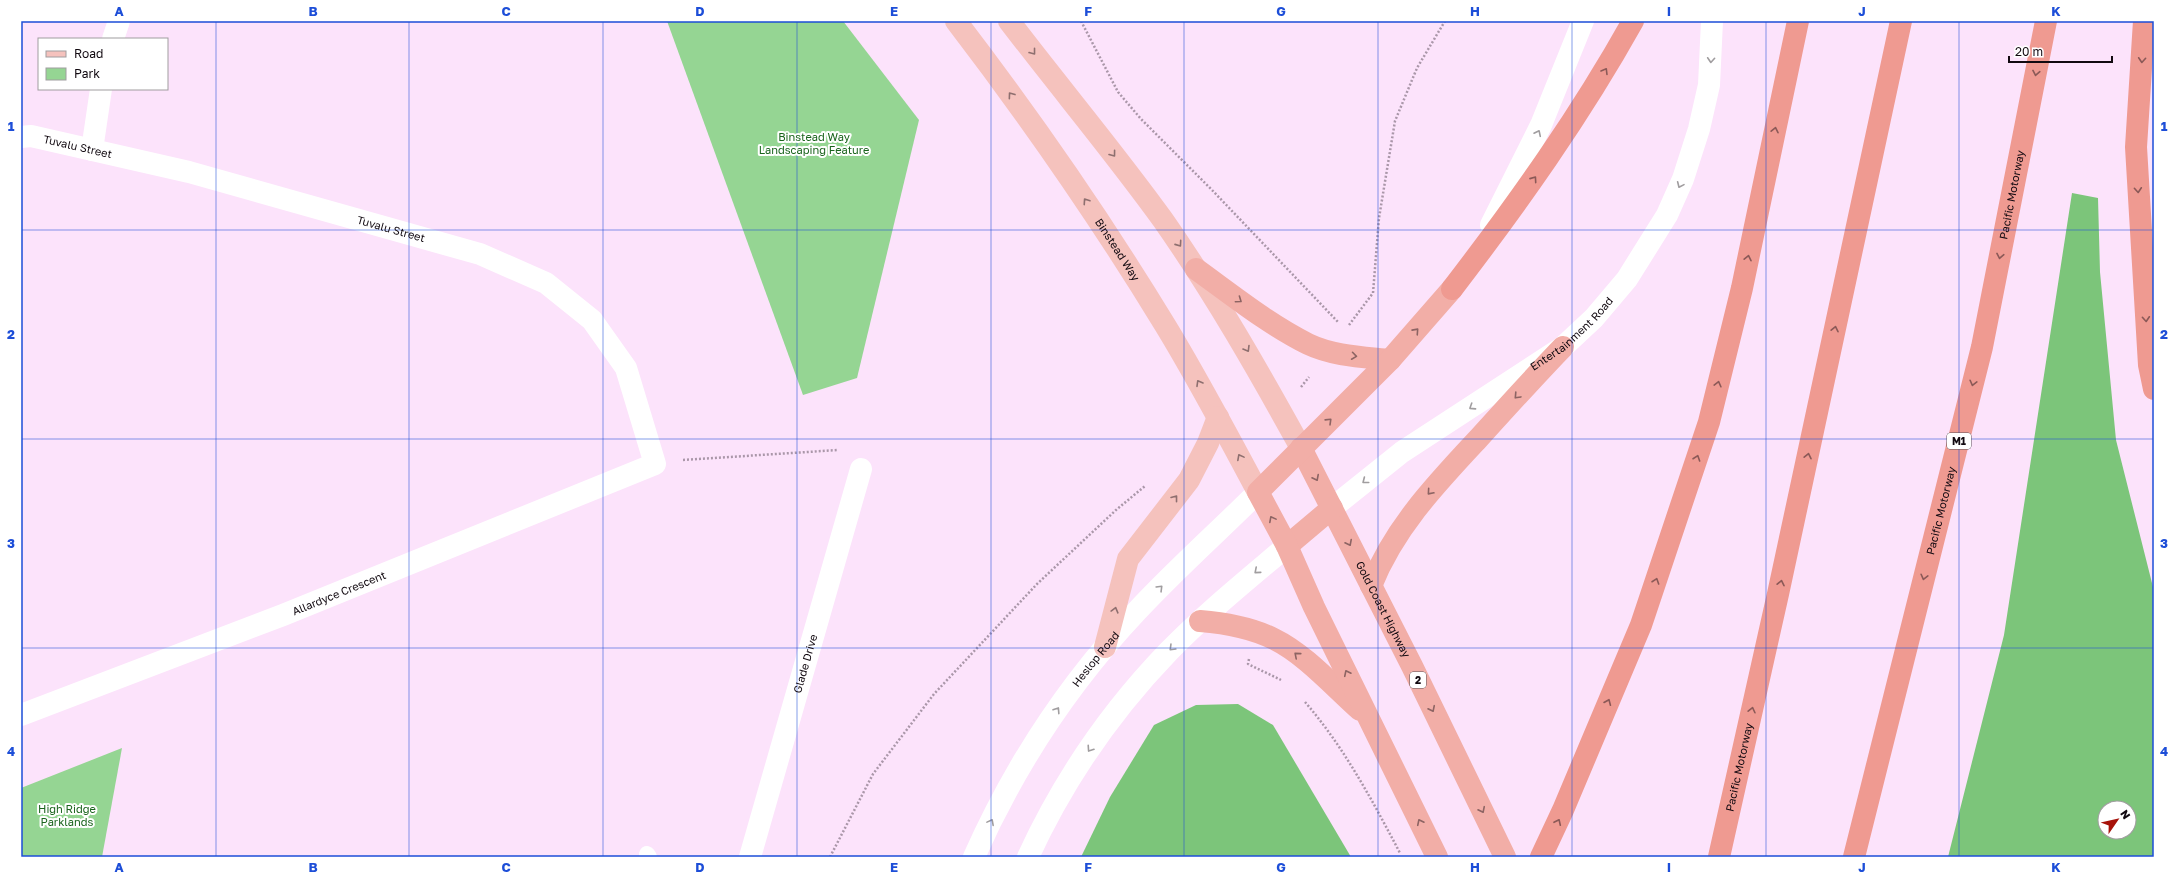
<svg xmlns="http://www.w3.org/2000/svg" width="2175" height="878" font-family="'Golos Text',sans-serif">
<rect width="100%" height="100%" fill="#fce3fb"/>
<!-- green -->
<g fill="#95d593">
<polygon points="667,21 843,21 919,120 857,378 803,395"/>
<polygon points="122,748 102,857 21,857 21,788"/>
</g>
<!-- forest -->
<g fill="#7cc57a" fill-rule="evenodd">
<path d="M2072 193 2098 198 2100 272 2116 440 2154 591V857H1948L2004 635ZM2105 808H2129V832H2105Z"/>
<polygon points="1238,704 1273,725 1351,857 1081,857 1110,797 1154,725 1196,705"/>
</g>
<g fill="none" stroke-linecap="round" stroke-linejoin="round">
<!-- path -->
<g stroke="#aa97a9" stroke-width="2.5" stroke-dasharray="2 2" stroke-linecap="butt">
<polyline points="1081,21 1118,92 1141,119 1212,190 1338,322"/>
<polyline points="1349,325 1373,293 1379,218 1395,121 1417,68 1445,21"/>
<polyline points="1301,387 1309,377"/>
<polyline points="683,460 838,450"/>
<polyline points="1249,659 1248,664 1281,680"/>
<path d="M1305 702C1344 747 1372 800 1400 853"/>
<polyline points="830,857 873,774 934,694 1037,584 1116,510 1145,486"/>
</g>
<!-- service -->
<polyline stroke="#fff" stroke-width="16" points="647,854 649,857"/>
<!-- minor -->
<g stroke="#fff" stroke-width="22">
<polyline points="113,39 119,21"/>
<path id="s1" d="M21 137 31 136 189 172 480 254 546 283 592 320 626 368 655 464 283 615 21 715"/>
<polyline points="92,150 101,89"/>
<path id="s2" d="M750 857 861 469"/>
</g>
<!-- tertiary -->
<g stroke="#fff" stroke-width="22">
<polyline points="1491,225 1541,125 1583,21"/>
<path id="s3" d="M1332 508 1402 452 1563 347 1594 318 1627 279 1667 215 1683 179 1699 129 1709 85 1712 21"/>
<path id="s4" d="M974 857C1014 767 1070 682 1137 611 1176 569 1218 532 1258 492"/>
<path d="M1028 857C1063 781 1111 711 1169 651 1206 613 1247 580 1287 546"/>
</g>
<!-- primary -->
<g stroke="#f5c2bd" stroke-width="22">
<path id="s5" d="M956 21C1031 119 1101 220 1165 325 1198 379 1228 436 1258 492"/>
<path d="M1009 21C1060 88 1114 152 1163 220 1214 293 1258 370 1301 448"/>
<polyline points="1105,647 1128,559 1189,480 1208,443 1218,417"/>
</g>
<!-- trunk -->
<g stroke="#f2aea7" stroke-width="22">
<path d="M1196 269C1232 295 1268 324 1308 344 1333 356 1363 357 1390 360"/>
<path id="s6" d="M1301 448 1412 666 1505 857"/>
<polyline points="1287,546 1332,508"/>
<path d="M1371 586C1394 528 1436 484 1478 439 1506 408 1534 377 1563 347"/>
<path d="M1200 621C1225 623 1250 627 1274 639 1305 654 1334 687 1360 710"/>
<polyline points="1437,857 1314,607 1287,546 1258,492 1390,360 1452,289"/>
</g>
<!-- motorway -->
<g stroke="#ef9a91" stroke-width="22">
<polyline points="2144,21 2136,147 2149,365 2154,389"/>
<path d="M1452 289C1518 203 1580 116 1633 21"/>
<polyline points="1541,857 1563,810 1641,625 1709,422 1742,288 1798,21"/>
<path id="s7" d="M1719 857 1778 594 1901 21"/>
<path id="s8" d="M1854 857 1982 347 2046 21"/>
</g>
</g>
<!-- one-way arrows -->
<defs><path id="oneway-chevron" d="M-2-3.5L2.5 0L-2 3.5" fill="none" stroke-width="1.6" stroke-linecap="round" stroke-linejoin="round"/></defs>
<g stroke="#8e6f6f">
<use href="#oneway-chevron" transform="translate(1033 52) rotate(52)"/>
<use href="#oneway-chevron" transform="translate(1011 95) rotate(-126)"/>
<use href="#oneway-chevron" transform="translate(1113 154) rotate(53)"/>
<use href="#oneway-chevron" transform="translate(1086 201) rotate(-124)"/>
<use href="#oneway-chevron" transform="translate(1179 244) rotate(55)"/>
<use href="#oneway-chevron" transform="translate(1247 349) rotate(59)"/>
<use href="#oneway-chevron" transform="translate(1199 383) rotate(-120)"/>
<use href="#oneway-chevron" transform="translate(1240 457) rotate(-118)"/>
<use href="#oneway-chevron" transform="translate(1175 498) rotate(-52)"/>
<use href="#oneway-chevron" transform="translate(1115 610) rotate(-75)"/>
</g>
<g stroke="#a09d9f">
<use href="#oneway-chevron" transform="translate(1711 60) rotate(94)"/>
<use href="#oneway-chevron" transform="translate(1538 133) rotate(-64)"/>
<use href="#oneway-chevron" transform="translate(1680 185) rotate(114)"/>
<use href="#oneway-chevron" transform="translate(1472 407) rotate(147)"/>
<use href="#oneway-chevron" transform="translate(1365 481) rotate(142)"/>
<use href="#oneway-chevron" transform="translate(1257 571) rotate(139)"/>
<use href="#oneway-chevron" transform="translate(1160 588) rotate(-45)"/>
<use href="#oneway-chevron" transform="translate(1172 648) rotate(135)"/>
<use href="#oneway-chevron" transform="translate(1057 710) rotate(-57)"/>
<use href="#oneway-chevron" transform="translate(1090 749) rotate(124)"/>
<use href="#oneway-chevron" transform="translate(991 822) rotate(-62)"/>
</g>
<g stroke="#8b5957">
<use href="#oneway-chevron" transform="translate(2142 60) rotate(94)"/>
<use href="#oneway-chevron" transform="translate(1605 71) rotate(-59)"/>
<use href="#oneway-chevron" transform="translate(2036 73) rotate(101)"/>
<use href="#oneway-chevron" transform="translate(1775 130) rotate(-78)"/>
<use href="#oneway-chevron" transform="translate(1534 179) rotate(-55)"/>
<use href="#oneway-chevron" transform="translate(2138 190) rotate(86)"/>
<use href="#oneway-chevron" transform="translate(2000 256) rotate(101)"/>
<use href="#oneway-chevron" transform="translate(1748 258) rotate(-78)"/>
<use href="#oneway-chevron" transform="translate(2146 319) rotate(86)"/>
<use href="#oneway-chevron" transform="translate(1835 329) rotate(-78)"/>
<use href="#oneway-chevron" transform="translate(1973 383) rotate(104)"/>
<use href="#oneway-chevron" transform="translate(1718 384) rotate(-76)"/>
<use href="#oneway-chevron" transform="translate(1808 456) rotate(-78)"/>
<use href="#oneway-chevron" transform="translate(1697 458) rotate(-71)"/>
<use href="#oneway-chevron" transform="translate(1924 577) rotate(104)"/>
<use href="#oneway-chevron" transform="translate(1656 581) rotate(-71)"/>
<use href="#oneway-chevron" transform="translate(1781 583) rotate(-78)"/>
<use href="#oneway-chevron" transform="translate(1608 702) rotate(-67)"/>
<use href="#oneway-chevron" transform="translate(1752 710) rotate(-77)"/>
<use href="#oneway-chevron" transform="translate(1558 822) rotate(-65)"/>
</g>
<g stroke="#8d6463">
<use href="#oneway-chevron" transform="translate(1239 300) rotate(35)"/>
<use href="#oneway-chevron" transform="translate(1416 331) rotate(-48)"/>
<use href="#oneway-chevron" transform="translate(1354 356) rotate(8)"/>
<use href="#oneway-chevron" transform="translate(1517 396) rotate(133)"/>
<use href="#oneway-chevron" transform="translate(1329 421) rotate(-44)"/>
<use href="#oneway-chevron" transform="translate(1316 478) rotate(63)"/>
<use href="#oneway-chevron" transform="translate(1430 492) rotate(131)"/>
<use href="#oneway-chevron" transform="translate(1272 519) rotate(-118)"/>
<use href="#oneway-chevron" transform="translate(1349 543) rotate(63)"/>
<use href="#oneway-chevron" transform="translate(1297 655) rotate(-139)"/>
<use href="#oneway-chevron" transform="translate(1347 673) rotate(-116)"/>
<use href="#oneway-chevron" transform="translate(1432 709) rotate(64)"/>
<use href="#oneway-chevron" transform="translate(1482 810) rotate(64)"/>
<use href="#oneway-chevron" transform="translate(1420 822) rotate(-116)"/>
</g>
<!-- grid -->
<path fill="none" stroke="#1d4ed8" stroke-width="1" stroke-opacity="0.55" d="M216 21V857M409 21V857M603 21V857M797 21V857M991 21V857M1184 21V857M1378 21V857M1572 21V857M1766 21V857M1959 21V857M21 230H2154M21 439H2154M21 648H2154"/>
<g text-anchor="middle" stroke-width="4" stroke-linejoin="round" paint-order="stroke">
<!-- shield labels -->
<g fill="#fff" stroke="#585358" stroke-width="1">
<rect x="1947" y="433" width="24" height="16" rx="3"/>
<rect x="1410" y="672" width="16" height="16" rx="3"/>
</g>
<g font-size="10" font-weight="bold" fill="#110910">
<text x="1959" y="445">M1</text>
<text x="1418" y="684">2</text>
</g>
<!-- park labels -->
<g font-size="11" fill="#1a641d" stroke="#fff">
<text x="814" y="141">Binstead Way<tspan x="814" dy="13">Landscaping Feature</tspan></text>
<text x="67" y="813">High Ridge<tspan x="67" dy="13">Parklands</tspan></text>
</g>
<!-- street labels -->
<g font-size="11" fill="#110910" stroke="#fff">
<text dy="4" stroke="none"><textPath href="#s1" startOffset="58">Tuvalu Street</textPath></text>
<text dy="4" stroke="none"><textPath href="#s8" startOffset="681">Pacific Motorway</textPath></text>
<text dy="4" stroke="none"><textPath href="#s1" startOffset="382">Tuvalu Street</textPath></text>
<text dy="4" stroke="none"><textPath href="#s5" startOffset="280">Binstead Way</textPath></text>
<text dy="4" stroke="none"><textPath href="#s3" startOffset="297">Entertainment Road</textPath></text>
<text dy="4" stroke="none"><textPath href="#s8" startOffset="357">Pacific Motorway</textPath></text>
<text transform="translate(339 593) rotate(-22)" y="4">Allardyce Crescent</text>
<text dy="4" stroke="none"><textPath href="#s6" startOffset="181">Gold Coast Highway</textPath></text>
<text dy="4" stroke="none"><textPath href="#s4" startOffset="233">Heslop Road</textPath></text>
<text dy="4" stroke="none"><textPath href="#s2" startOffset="201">Glade Drive</textPath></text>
<text dy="4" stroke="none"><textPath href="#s7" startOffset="92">Pacific Motorway</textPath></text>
</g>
</g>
<!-- border -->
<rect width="2175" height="878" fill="none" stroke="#ffffff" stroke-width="44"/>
<!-- legend -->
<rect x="38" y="38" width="130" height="52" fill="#ffffff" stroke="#a09d9f"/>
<rect x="46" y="51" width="20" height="6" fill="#f5c2bd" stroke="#a09d9f"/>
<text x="74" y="58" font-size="12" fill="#110910">Road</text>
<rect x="46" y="68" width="20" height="12" fill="#95d593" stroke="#a09d9f"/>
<text x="74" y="78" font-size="12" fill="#110910">Park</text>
<!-- north arrow -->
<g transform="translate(2117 820) rotate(56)"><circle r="19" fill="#ffffff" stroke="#a09d9f"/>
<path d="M0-3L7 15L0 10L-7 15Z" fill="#a7130a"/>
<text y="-6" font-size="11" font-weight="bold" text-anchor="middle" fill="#110910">N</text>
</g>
<!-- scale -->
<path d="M2009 56v6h103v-6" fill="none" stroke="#110910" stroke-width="2"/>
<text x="2015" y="56" font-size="12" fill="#110910" stroke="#ffffff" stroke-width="3" paint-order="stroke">20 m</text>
<rect x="22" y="22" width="2131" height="834" fill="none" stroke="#1d4ed8" stroke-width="1.5"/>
<g font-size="13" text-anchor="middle" font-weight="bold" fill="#1d4ed8">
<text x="119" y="16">A</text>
<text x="313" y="16">B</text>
<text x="506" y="16">C</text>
<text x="700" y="16">D</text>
<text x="894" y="16">E</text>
<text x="1088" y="16">F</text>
<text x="1281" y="16">G</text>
<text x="1475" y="16">H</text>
<text x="1669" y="16">I</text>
<text x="1862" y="16">J</text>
<text x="2056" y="16">K</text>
<text x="11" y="131">1</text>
<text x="2164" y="131">1</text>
<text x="11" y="339">2</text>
<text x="2164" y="339">2</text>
<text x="11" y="548">3</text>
<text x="2164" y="548">3</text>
<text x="11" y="756">4</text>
<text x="2164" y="756">4</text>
<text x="119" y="872">A</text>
<text x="313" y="872">B</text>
<text x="506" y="872">C</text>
<text x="700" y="872">D</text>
<text x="894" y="872">E</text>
<text x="1088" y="872">F</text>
<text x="1281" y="872">G</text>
<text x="1475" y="872">H</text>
<text x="1669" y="872">I</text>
<text x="1862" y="872">J</text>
<text x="2056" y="872">K</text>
</g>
</svg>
